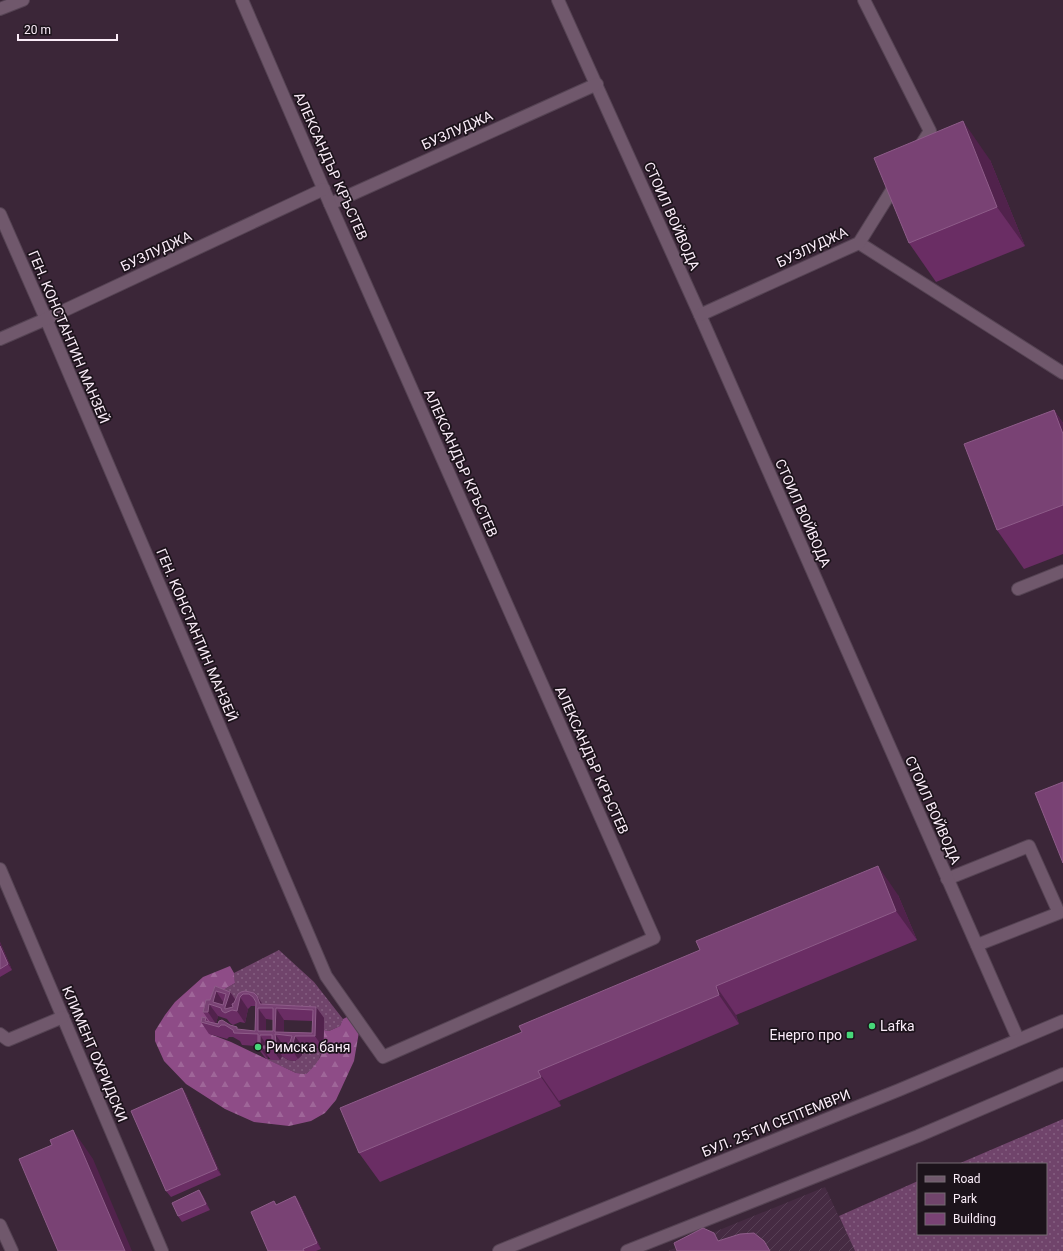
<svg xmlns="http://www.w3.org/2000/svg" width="1063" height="1251" font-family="Roboto,sans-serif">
<defs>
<pattern id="industrial-furrows" width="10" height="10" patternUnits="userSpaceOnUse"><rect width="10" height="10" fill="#462b43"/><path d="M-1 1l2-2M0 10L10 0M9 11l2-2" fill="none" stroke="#584056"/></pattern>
<pattern id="green-dots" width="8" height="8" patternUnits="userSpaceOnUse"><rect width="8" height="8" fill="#70446b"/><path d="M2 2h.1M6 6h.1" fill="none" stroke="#855f81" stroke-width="1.8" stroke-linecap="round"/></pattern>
<pattern id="forest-firs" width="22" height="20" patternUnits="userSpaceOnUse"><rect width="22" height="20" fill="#8e4c87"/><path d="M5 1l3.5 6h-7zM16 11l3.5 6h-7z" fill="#9f6699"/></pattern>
</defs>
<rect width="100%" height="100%" fill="#3b2638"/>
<!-- industrial -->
<polygon fill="url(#industrial-furrows)" points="825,1187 855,1251 668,1251"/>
<!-- green -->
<g fill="url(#green-dots)">
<polygon points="279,950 314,982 343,1019 340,1026 329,1031 324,1030 324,1018 262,1005 246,1006 220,992 235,983 234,973"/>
<polygon points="303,1047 323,1048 317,1064 306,1074 296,1073 266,1059 280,1060 282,1056 288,1060 295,1061 302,1055"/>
<polygon points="1063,1119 1063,1251 855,1251 839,1216 918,1181 918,1234 1046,1234 1046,1164 958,1164"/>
</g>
<!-- forest -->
<path fill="url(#forest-firs)" d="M230 966 234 973 235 983 220 992 210 1034 231 1042 296 1073 306 1074C323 1059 323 1052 324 1030L329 1031 340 1026 343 1019 347 1017 359 1032 354 1061 336 1100 325 1113 311 1121 289 1126 254 1122 225 1109 186 1084 164 1061 155 1041V1031L165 1015 175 1002 203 977Z"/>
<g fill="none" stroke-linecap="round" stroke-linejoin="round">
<defs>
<g id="lane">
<polyline points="859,243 1063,373"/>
<polyline points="1018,589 1063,571"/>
<polyline points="947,879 1029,846 1059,913 977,945"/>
<polyline points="0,1225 12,1251"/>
</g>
<g id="street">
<polyline points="558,0 700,315 1018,1039"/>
<polyline points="864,0 930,131 919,148"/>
<polyline points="0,9 23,0"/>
<polyline points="330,204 597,84"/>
<polyline points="0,214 46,319 326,976 383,1057 654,938 330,204 242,0"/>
<polyline points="700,315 859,243 897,182"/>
<polyline points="0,339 46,319 324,189"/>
<polyline points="0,869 162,1251"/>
<polyline points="0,1034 8,1040 63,1017"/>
</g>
<g id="secondary">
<polyline points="499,1251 899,1090 1063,1021"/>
<polyline points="627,1251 918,1136 1063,1074"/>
</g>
</defs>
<!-- lane casing -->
<use href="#lane" stroke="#554353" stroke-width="14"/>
<!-- street casing -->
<use href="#street" stroke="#554353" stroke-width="14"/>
<!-- secondary casing -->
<use href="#secondary" stroke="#554353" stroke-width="14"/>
<!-- lane -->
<use href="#lane" stroke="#70586c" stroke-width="12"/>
<!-- street -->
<use href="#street" stroke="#70586c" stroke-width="12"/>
<!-- secondary -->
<use href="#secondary" stroke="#70586c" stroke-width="12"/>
</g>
<!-- wall -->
<g fill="#6a2d64" fill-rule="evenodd">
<polygon points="990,160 1025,246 936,282 909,243"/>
<polygon points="1054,410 1063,423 1063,554 1024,569 997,530"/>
<polygon points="898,895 917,940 736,1015 739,1024 559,1101 561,1106 380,1182 359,1153"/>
<polygon points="0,942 12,970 0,977"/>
<path d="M215 986 230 992 236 1000 241 992 257 996 262 1004 316 1007 324 1018 323 1048 303 1047 302 1055 298 1059 295 1061 288 1060 282 1056 280 1060H271L268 1056V1059H266L258 1048V1046L242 1045 240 1041 233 1037H229L227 1039 209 1034 201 1022 206 1018 208 1021 210 1022 203 1012 210 1000ZM251 1006H255V1031L239 1030 230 1025 216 1023 218 1016 227 1019 230 1023 233 1025 240 1022 245 1023 248 1009ZM266 1019 273 1020V1031H266ZM284 1020 313 1021 312 1033 284 1032Z"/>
<polygon points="182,1088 186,1094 221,1175 171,1197 166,1191"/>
<polygon points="199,1190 203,1196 210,1210 182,1222 178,1216"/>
<polygon points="295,1196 299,1202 321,1249 316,1251 268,1251 274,1201 276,1205"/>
</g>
<!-- shaded-wall -->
<g fill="#51224c">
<polygon points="963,121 990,160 1025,246 997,207"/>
<polygon points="1054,410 1063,423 1063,434"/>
<polygon points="878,866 898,895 917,940 896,911"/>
<polygon points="0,942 12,970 8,964 0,946"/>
<polygon points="716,986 736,1015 739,1024 719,995"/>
<polygon points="216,991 224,1003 221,1008 213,1002"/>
<polygon points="230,992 238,1004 232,1010 225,1009 225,1007"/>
<polygon points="257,996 265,1008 260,1004"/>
<polygon points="240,997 248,1009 245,1023 237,1011"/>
<polygon points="209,1004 218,1016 216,1024 208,1012"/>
<polygon points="316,1007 324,1018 323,1048 315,1036"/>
<polygon points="258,1008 266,1019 266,1035 258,1031"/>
<polygon points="276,1008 284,1020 284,1035 275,1032"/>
<polygon points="275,1034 284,1046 284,1049 276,1042"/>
<polygon points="260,1035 268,1047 263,1048 268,1056 268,1059 260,1048"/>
<polygon points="295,1036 303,1047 302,1055 298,1059 290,1047"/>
<polygon points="274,1044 282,1056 280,1060 272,1048"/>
<polygon points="538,1071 559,1101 561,1106 541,1077"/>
<polygon points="182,1088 186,1094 221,1175 217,1169"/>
<polygon points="73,1130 93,1159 132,1251 125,1251"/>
<polygon points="199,1190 203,1196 210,1210 206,1204"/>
<polygon points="295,1196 299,1202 321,1249 317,1243"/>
</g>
<!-- building -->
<g fill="#794274" stroke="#8e5c89" fill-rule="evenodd">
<polygon points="963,121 997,207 909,243 874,158"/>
<polygon points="1054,410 1063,434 1063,505 997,530 964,444"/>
<polygon points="1063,782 1063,863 1035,793"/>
<polygon points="878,866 896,911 716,986 719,995 538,1071 541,1077 359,1153 340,1108 522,1032 519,1026 700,950 696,941"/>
<polygon points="0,946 8,964 0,969"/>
<path d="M215 986 230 992 225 1007V1009L233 1007 232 1004 234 1003 238 994 241 992 245 991 254 993 257 996 260 1004 316 1007 315 1036H295L293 1043 290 1047 287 1049H280L274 1044 272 1048H263V1046H270L272 1042V1035H260V1048H258V1034L234 1033 233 1030 225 1025H221L219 1027 201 1022 202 1017 206 1018 205 1021 218 1024 219 1021 222 1020 230 1025 237 1027V1029L255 1031 256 1002 253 997 249 994H243L240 997 237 1011 232 1010 225 1013 222 1011 221 1008 209 1004 208 1012H203L206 1000H210ZM216 991 226 994 223 1005 213 1002ZM258 1008H273V1031H258ZM276 1008 313 1010 312 1033 275 1032ZM275 1034 292 1036 290 1042 285 1046 279 1045 276 1042Z"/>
<polygon points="182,1088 217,1169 166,1191 131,1111"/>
<polygon points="73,1130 125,1251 58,1251 19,1159 52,1145 50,1140"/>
<polygon points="199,1190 206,1204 178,1216 172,1203"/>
<polygon points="295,1196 317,1243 303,1249 304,1251 268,1251 251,1212 274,1201 276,1205"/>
<polygon points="703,1228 714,1233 718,1241 740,1234 754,1233 764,1241 770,1251 677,1251 674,1243"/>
</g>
<!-- markers -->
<g fill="#47d779" stroke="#1c131b" stroke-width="1.5">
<circle cx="872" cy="1026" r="4"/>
<rect x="846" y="1031" width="8" height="8" rx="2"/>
<circle cx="258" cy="1047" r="4"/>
</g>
<g text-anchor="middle" stroke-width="3.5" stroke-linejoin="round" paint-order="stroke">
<!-- street labels -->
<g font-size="14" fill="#faecf8" stroke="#1c131b">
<text transform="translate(457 130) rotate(-24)" y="5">БУЗЛУДЖА</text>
<text transform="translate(331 166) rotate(66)" y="5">АЛЕКСАНДЪР КРЪСТЕВ</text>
<text transform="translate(672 216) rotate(66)" y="5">СТОИЛ ВОЙВОДА</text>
<text transform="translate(812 247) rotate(-25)" y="5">БУЗЛУДЖА</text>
<text transform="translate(156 251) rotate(-25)" y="5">БУЗЛУДЖА</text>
<text transform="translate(69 337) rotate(67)" y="5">ГЕН. КОНСТАНТИН МАНЗЕЙ</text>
<text transform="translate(461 463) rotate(66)" y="5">АЛЕКСАНДЪР КРЪСТЕВ</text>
<text transform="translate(803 513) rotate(66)" y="5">СТОИЛ ВОЙВОДА</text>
<text transform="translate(197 635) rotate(67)" y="5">ГЕН. КОНСТАНТИН МАНЗЕЙ</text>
<text transform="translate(592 760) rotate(66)" y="5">АЛЕКСАНДЪР КРЪСТЕВ</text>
<text transform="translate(933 810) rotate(66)" y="5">СТОИЛ ВОЙВОДА</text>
<text transform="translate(95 1054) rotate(67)" y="5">КЛИМЕНТ ОХРИДСКИ</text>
<text transform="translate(776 1123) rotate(-22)" y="5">БУЛ. 25-ТИ СЕПТЕМВРИ</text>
</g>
<!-- poi labels -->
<g font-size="14" fill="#faecf8" stroke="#1c131b" text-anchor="start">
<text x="880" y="1031">Lafka</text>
<text x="842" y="1040" text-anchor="end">Енерго про</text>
<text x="266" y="1052">Римска баня</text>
</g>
</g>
<!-- legend -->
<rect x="917" y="1163" width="130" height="72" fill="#1c131b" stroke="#756a73"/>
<rect x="925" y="1176" width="20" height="6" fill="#70586c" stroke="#756a73"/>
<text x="953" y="1183" font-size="12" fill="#faecf8">Road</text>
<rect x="925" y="1193" width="20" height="12" fill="#70446b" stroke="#756a73"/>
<text x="953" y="1203" font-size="12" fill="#faecf8">Park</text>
<rect x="925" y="1213" width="20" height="12" fill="#794274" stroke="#756a73"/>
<text x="953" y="1223" font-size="12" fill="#faecf8">Building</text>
<!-- scale -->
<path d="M18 34v6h99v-6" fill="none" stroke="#faecf8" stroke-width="2"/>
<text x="24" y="34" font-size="12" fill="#faecf8" stroke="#1c131b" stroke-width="3" paint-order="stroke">20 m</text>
</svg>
